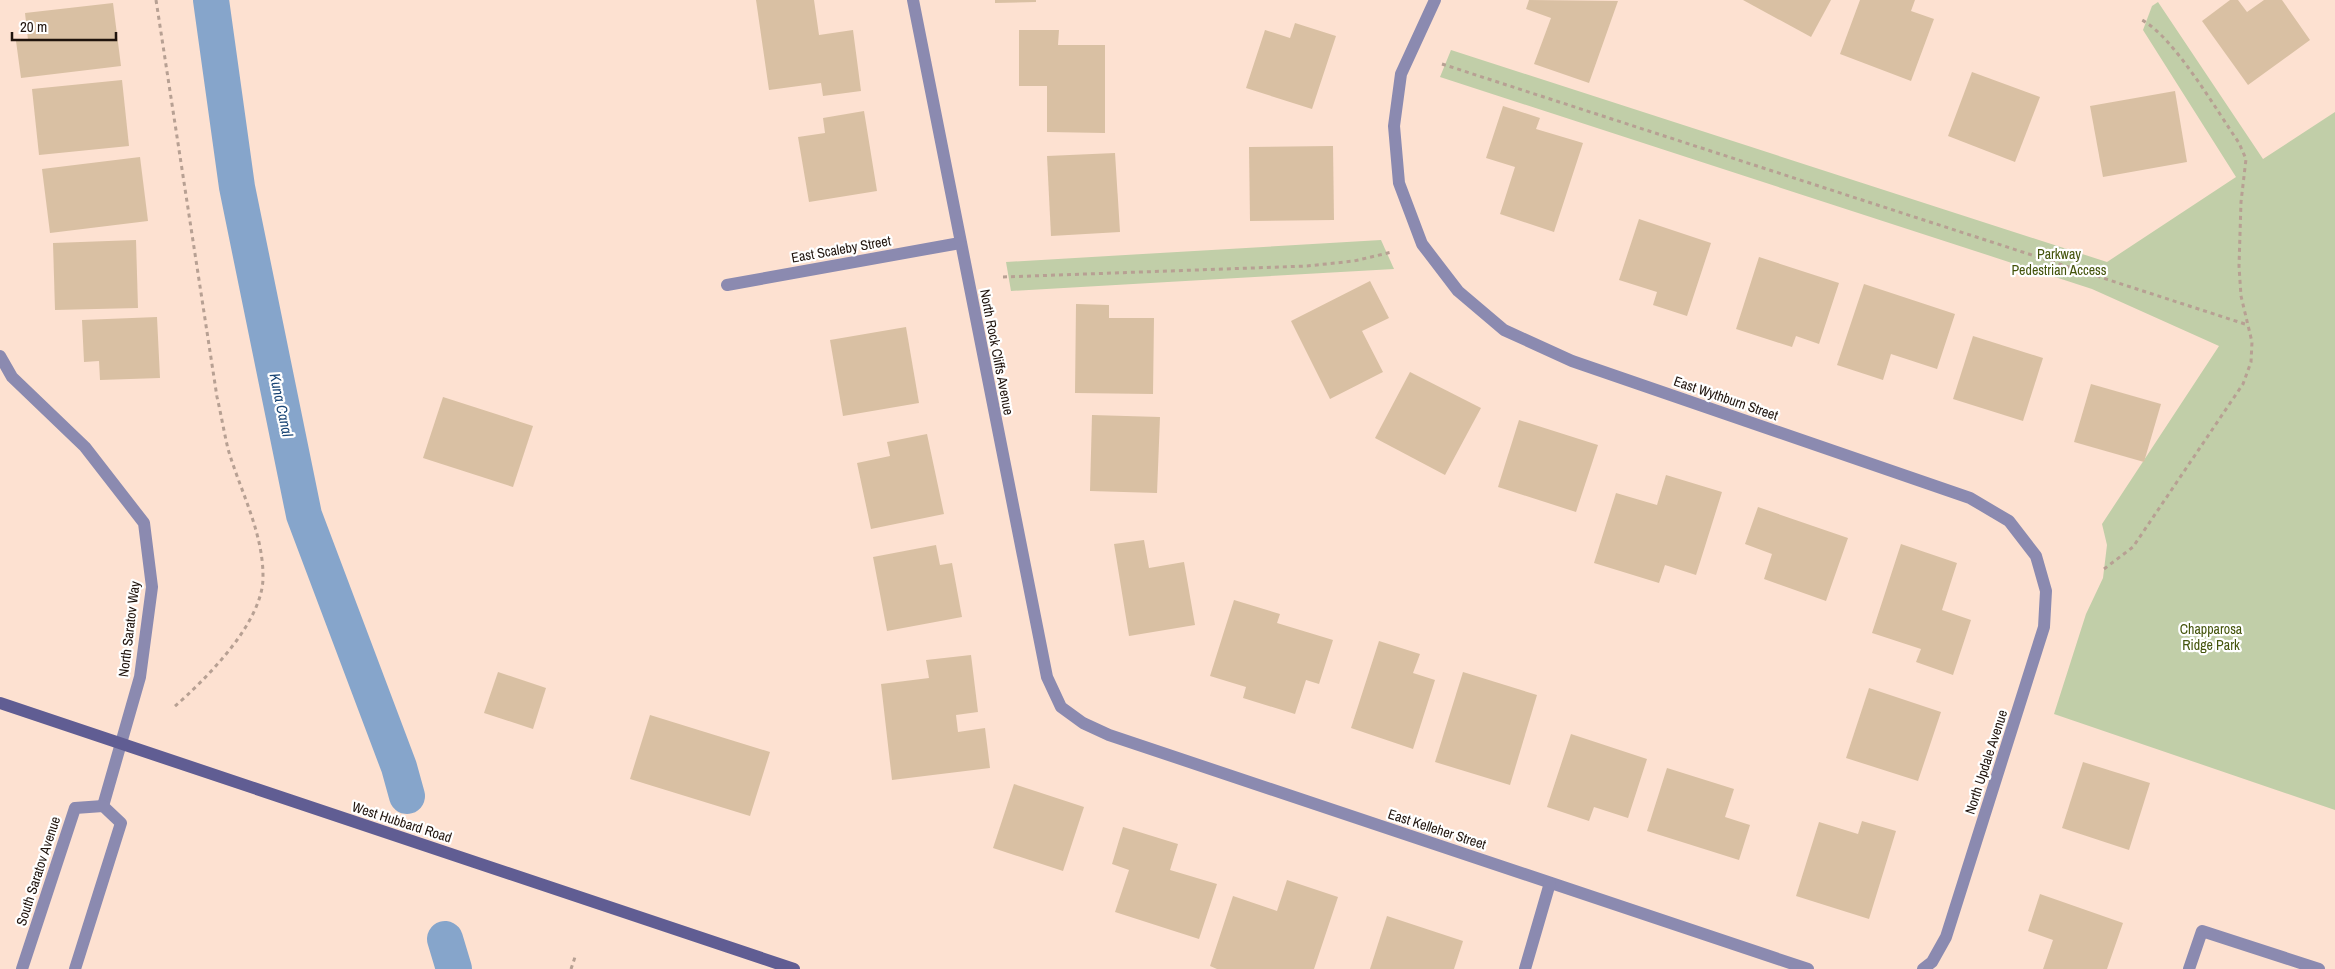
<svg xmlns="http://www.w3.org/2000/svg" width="2335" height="969" font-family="'Archivo Narrow',sans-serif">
<rect width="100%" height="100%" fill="#fde1d1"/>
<!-- green -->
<g fill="#c1cea8">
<polygon points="2158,2 2263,159 2335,112 2335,810 2054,714 2086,614 2103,578 2107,545 2102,524 2219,346 2092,289 1440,77 1451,50 2107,262 2236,177 2143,30 2152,6"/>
<polygon points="1381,240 1394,269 1011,291 1006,262"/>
</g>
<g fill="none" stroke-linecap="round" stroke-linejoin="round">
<!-- canal -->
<g stroke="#86a5cb" stroke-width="36">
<polyline points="211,0 237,187 304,515 399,767 407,796"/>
<polyline points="445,939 454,969"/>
</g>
</g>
<!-- building -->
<g fill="#d9c0a3">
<polygon points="756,0 814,0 819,35 853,30 861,91 823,96 821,83 769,90"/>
<polygon points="995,0 1036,0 1036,2 995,3"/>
<polygon points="1529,0 1618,1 1589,83 1534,64 1551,18 1526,9"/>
<polygon points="1743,0 1831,0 1811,37"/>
<polygon points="1860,0 1915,0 1911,11 1934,19 1911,81 1840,54"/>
<polygon points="2230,0 2238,0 2247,12 2264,0 2282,0 2310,40 2248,85 2202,21"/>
<polygon points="113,3 121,66 21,78 16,41 28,40 25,13"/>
<polygon points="1295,23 1336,36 1312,109 1246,88 1265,30 1290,38"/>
<polygon points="1019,30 1059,30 1058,45 1105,45 1105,133 1047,132 1047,86 1019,86"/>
<polygon points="1972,72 2040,97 2015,162 1948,136"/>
<polygon points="122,80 129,146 39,155 32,89"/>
<polygon points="2175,91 2187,162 2103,177 2090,106"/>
<polygon points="1503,106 1540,118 1536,129 1583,143 1554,232 1500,214 1515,167 1486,158"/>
<polygon points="864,111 877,191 809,202 798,137 825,133 823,118"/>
<polygon points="1333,146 1334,220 1250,221 1249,147"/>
<polygon points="1115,153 1120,232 1051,236 1047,156"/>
<polygon points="140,157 148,221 50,233 42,169"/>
<polygon points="1639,219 1711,243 1687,316 1653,305 1657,292 1619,280"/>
<polygon points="136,240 138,308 55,310 53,243"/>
<polygon points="1759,257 1839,283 1819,344 1796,336 1792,347 1736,329"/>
<polygon points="1370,281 1389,318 1362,331 1383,372 1330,399 1291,321"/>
<polygon points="1864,284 1955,314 1937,369 1891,354 1883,380 1837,365"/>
<polygon points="1076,304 1109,305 1109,318 1154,318 1153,394 1075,393"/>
<polygon points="157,317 160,378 100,380 99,361 84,362 82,320"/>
<polygon points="906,327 919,403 843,416 830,340"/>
<polygon points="1973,336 2043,358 2023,421 1953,399"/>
<polygon points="1410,372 1481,408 1445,475 1375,438"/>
<polygon points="2091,384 2161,404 2144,462 2074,442"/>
<polygon points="443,397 533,426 513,487 423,458"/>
<polygon points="1092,415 1160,417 1157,493 1090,491"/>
<polygon points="1519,420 1598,445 1576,512 1498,487"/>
<polygon points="927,434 944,514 871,529 857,463 890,456 887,442"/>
<polygon points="1666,475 1722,492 1696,575 1665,565 1659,583 1594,563 1616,493 1657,505"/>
<polygon points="1758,507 1848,538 1826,601 1764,579 1772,554 1745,544"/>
<polygon points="1144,540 1149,568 1184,562 1195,625 1129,636 1114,544"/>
<polygon points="1901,544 1957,563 1942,610 1971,620 1953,675 1916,662 1921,649 1872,633"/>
<polygon points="936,545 940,565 952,563 962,617 887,631 873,557"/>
<polygon points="1234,600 1280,614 1277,623 1333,640 1319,684 1306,680 1295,714 1243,698 1246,687 1210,676"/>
<polygon points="1379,641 1420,654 1413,673 1435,680 1413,749 1351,728"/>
<polygon points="971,655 978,712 956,715 958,732 985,728 990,768 892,780 881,684 929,678 926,660"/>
<polygon points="498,672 546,688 533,729 484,713"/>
<polygon points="1463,672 1537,695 1510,785 1435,762"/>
<polygon points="1869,688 1941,712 1918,781 1846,758"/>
<polygon points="650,715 770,752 750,816 630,779"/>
<polygon points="1571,734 1647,759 1628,818 1594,807 1589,821 1547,807"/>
<polygon points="2083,762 2150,783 2129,850 2062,828"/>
<polygon points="1667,768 1734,789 1725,817 1750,825 1739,860 1647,831"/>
<polygon points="1014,784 1084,807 1063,871 993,848"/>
<polygon points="1862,821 1896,831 1869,919 1796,896 1819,822 1858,834"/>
<polygon points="1123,827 1178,844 1170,870 1217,884 1199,939 1115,912 1129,870 1112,864"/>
<polygon points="1287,880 1338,897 1314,969 1217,969 1210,966 1233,896 1277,911"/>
<polygon points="2040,894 2123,923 2107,969 2043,969 2053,940 2028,931"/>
<polygon points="1387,916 1463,941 1454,969 1370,969"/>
</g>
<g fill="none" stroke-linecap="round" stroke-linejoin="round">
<!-- path -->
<g stroke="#b7a093" stroke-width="3" stroke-dasharray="4 4" stroke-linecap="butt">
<path d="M156 0 217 397C221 414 224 432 228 449 240 490 263 532 263 576 264 622 205 680 173 708"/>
<polyline points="1442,64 2248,325"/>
<polyline points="1003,277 1307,266 1354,261 1392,252"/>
<path d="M2104 569 2133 547 2243 384 2251 362 2252 342 2241 296 2239 266 2241 202 2246 159 2239 143C2217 111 2174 37 2142 20"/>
<polyline points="571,969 575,957"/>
</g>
<!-- lane -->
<polyline stroke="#8b8ab0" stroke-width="12" points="2189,969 2202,931 2319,969"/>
<!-- street -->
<g stroke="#8b8ab0" stroke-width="12">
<polyline points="913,0 1047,677 1061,707 1083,723 1109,735 1808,969"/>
<polyline points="1435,0 1401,74 1394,126 1399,183 1422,244 1458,291 1504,330 1572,361 1970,498 2009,521 2036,556 2046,591 2044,627 1946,937 1932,962 1923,969"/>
<polyline points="727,285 960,243"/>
<polyline points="0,356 12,377 85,447 144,523 152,587 140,677 103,806"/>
<polyline points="22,969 75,808 103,806 121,823 75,969"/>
<polyline points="1525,969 1550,883"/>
</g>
<!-- secondary -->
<polyline stroke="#605d93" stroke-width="12" points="0,703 794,969"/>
</g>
<g text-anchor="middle" stroke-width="4.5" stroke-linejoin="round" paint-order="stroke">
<!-- street labels -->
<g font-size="14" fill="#20140d" stroke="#fff">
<text transform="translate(841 249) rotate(-10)" y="5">East Scaleby Street</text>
<text transform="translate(997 352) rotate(79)" y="5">North Rock Cliffs Avenue</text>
<text transform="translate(1726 398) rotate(19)" y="5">East Wythburn Street</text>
<text transform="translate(129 629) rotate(-83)" y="5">North Saratov Way</text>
<text transform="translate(1986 762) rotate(-72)" y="5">North Updale Avenue</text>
<text transform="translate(402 822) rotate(18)" y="5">West Hubbard Road</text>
<text transform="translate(1437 829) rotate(18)" y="5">East Kelleher Street</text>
<text transform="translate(38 871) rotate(-72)" y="5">South Saratov Avenue</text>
</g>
<!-- park labels -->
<g font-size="14" fill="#44540c" stroke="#fff">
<text x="2059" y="259">Parkway<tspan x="2059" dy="16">Pedestrian Access</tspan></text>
<text x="2211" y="634">Chapparosa<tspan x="2211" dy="16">Ridge Park</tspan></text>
</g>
<!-- water labels -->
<g font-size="15" font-style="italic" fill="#194575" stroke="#fff">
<text transform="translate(281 405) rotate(78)" y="5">Kuna Canal</text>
</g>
</g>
<!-- scale -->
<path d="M12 32v8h104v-8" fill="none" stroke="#20140d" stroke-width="2.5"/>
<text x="20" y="32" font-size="15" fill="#20140d" stroke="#ffffff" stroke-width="4" paint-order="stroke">20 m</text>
</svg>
